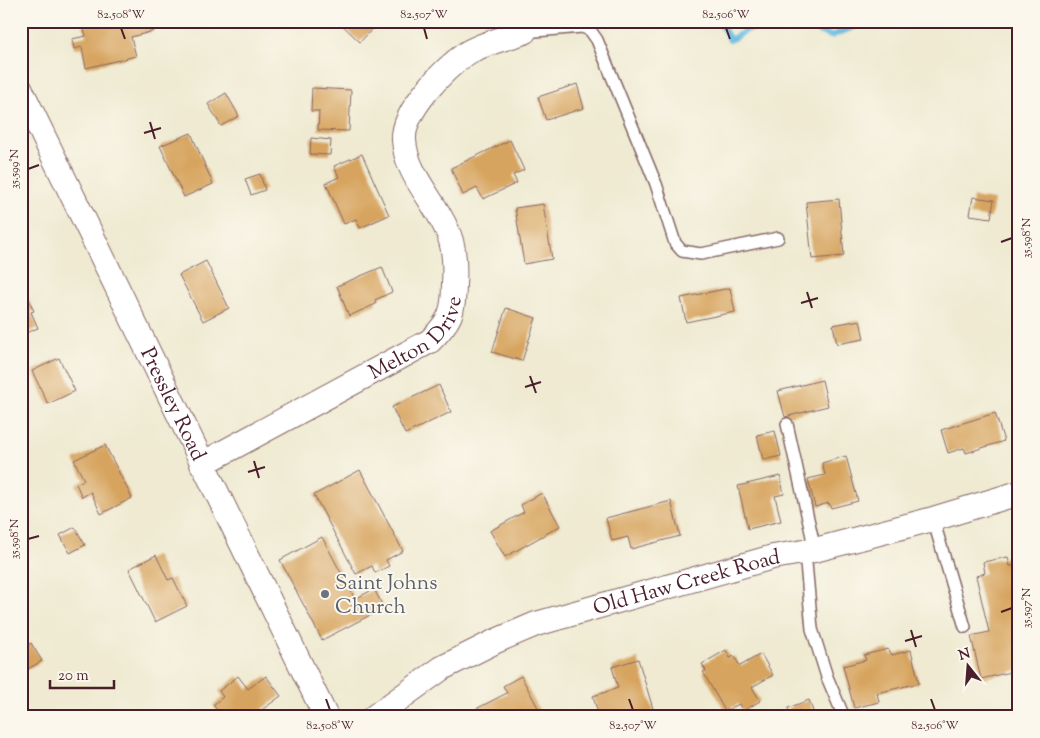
<svg xmlns="http://www.w3.org/2000/svg" width="1040" height="738" font-family="'Sorts Mill Goudy',serif">
<rect width="100%" height="100%" fill="#fbf7ec"/>
<filter id="ink" filterUnits="userSpaceOnUse"><feTurbulence type="fractalNoise" baseFrequency=".02" numOctaves="2"/><feDisplacementMap in="SourceGraphic" scale="10" xChannelSelector="R" yChannelSelector="G"/><feConvolveMatrix kernelMatrix="1 2 1 2 8 2 1 2 1" color-interpolation-filters="sRGB"/></filter>
<filter id="wash" filterUnits="userSpaceOnUse"><feTurbulence type="fractalNoise" baseFrequency=".0096" numOctaves="4" result="noise"/><feDisplacementMap in="SourceGraphic" scale="20" xChannelSelector="R" yChannelSelector="G"/><feGaussianBlur stdDeviation="1.12" result="paint"/><feColorMatrix in="noise" values="0 0 0 0 0 0 0 0 0 0 0 0 0 0 0 0 0 1.4 0 .05"/><feComposite in="paint" operator="in"/></filter>
<g filter="url(#wash)">
<rect width="100%" height="100%" fill="#efead1"/>
<g fill="none" stroke-linecap="round" stroke-linejoin="round">
<!-- stream -->
<polyline stroke="#65bce2" stroke-width="6" points="719,21 730,40 749,29 801,25 831,36 867,22 896,25 904,21"/>
</g>
<g id="blocks">
<!-- building -->
<g fill="#d7a45f">
<polygon points="103,21 152,21 154,31 131,37 136,56 86,68 82,47 74,49 72,39 86,36 83,26"/>
<polygon points="338,21 380,21 360,42"/>
<polygon points="577,84 584,108 546,120 538,97"/>
<polygon points="312,88 351,90 349,131 318,130 319,111 311,111"/>
<polygon points="226,93 239,116 221,126 208,104"/>
<polygon points="191,133 213,184 184,197 160,146"/>
<polygon points="311,138 331,140 330,155 310,154"/>
<polygon points="510,140 524,170 513,175 517,183 483,199 477,188 463,195 451,168"/>
<polygon points="362,154 389,215 360,228 356,219 344,224 326,183 339,177 334,166"/>
<polygon points="260,174 265,190 251,195 245,179"/>
<polygon points="973,197 994,200 991,218 970,215"/>
<polygon points="839,199 844,256 812,259 806,202"/>
<polygon points="543,204 552,259 524,264 515,208"/>
<polygon points="206,261 229,308 203,321 179,275"/>
<polygon points="382,267 392,292 375,300 376,304 349,316 337,286"/>
<polygon points="730,288 735,312 686,322 681,298"/>
<polygon points="24,289 34,311 31,312 38,328 21,335 21,290"/>
<polygon points="506,308 536,318 522,361 492,352"/>
<polygon points="860,320 864,339 837,344 833,325"/>
<polygon points="59,358 75,391 48,404 32,371"/>
<polygon points="822,380 828,406 785,417 778,391"/>
<polygon points="439,385 451,412 405,434 392,407"/>
<polygon points="995,413 1004,441 966,453 964,448 948,453 941,430"/>
<polygon points="775,431 781,456 763,460 757,435"/>
<polygon points="105,445 132,498 101,514 91,492 82,497 76,484 84,480 74,460"/>
<polygon points="846,456 858,501 831,508 829,503 815,507 808,479 825,475 822,463"/>
<polygon points="360,470 403,551 386,560 389,566 375,573 372,566 356,574 314,495"/>
<polygon points="780,476 784,494 775,496 781,521 748,529 738,486"/>
<polygon points="542,493 560,526 505,557 490,531 524,512 521,505"/>
<polygon points="671,501 680,536 631,549 628,537 612,541 606,518"/>
<polygon points="75,527 85,545 70,553 60,535"/>
<polygon points="322,537 355,599 374,589 384,608 322,640 280,560"/>
<polygon points="156,555 168,580 173,578 187,606 155,622 129,569"/>
<polygon points="1008,557 1010,566 1019,566 1019,670 981,679 971,636 989,632 976,576 985,573 983,562"/>
<polygon points="21,642 24,647 31,643 42,661 21,673"/>
<polygon points="888,649 892,655 911,650 919,683 877,693 879,702 854,708 843,666 866,660 864,655"/>
<polygon points="726,650 730,658 734,656 740,666 761,654 773,675 752,687 760,701 743,711 739,704 725,711 703,672 706,671 702,664"/>
<polygon points="638,659 654,712 640,717 599,717 593,696 618,688 612,667"/>
<polygon points="238,676 248,689 266,676 281,696 252,717 222,717 213,705 223,697 219,691"/>
<polygon points="521,676 543,717 475,717 472,711 507,693 503,686"/>
<polygon points="809,700 815,717 791,717 788,708"/>
</g>
</g>
</g>
<g filter="url(#ink)">
<use href="#blocks" fill-opacity="0" stroke="#846665" stroke-width="1"/>
<g fill="none" stroke-linecap="round" stroke-linejoin="round">
<defs>
<g id="service">
<polyline points="524,32 582,27 590,30 597,40 656,184 675,243 682,251 701,254 778,238"/>
<polyline points="787,424 815,550"/>
<polyline points="933,519 965,627"/>
<polyline points="805,552 812,629 827,677 844,717"/>
</g>
<g id="minor">
<path id="s1" d="M21 90 326 717"/>
<path id="s2" d="M202 464 430 341C450 321 454 313 454 284 455 268 455 250 449 235 437 202 406 176 404 140 402 111 445 68 467 53 483 43 507 38 524 32"/>
<path id="s3" d="M374 717 442 668 496 641 536 624 773 557 815 550 933 519 1019 493"/>
</g>
</defs>
<!-- service casing -->
<use href="#service" stroke="#846665" stroke-width="14"/>
<!-- minor casing -->
<use href="#minor" stroke="#846665" stroke-width="26"/>
<!-- service -->
<use href="#service" stroke="#fff" stroke-width="11"/>
<!-- minor -->
<use href="#minor" stroke="#fff" stroke-width="24"/>
</g>
</g>
<!-- ticks -->
<path fill="none" stroke="#4a1f2b" stroke-width="2" d="M121 28 125 39M424 28 427 39M726 28 730 39M150 122 155 139M144 133 161 128M28 169 39 165M1001 242 1012 238M807 292 812 308M801 303 818 298M530 376 536 393M525 387 541 382M254 461 259 478M248 472 265 467M28 539 39 536M1001 612 1012 608M911 630 916 647M905 641 922 636M326 699 330 710M629 699 633 710M931 699 935 710"/>
<!-- markers -->
<circle fill="#6b7280" stroke="#fbf7ec" stroke-width="2" cx="325" cy="594" r="5"/>
<g text-anchor="middle" stroke-width="4" stroke-linejoin="round" paint-order="stroke">
<!-- street labels -->
<g font-size="21" fill="#4a1f2b" stroke="#fbf7ec">
<text dy="7" stroke="none"><textPath href="#s2" startOffset="251">Melton Drive</textPath></text>
<text dy="7" stroke="none"><textPath href="#s1" startOffset="349">Pressley Road</textPath></text>
<text dy="7" stroke="none"><textPath href="#s3" startOffset="344">Old Haw Creek Road</textPath></text>
</g>
<!-- worship labels -->
<g font-size="21" fill="#5b616d" stroke="#fbf7ec" text-anchor="start">
<text x="335" y="589">Saint Johns<tspan x="335" dy="24">Church</tspan></text>
</g>
</g>
<!-- margin -->
<rect width="1040" height="738" fill="none" stroke="#fbf7ec" stroke-width="55"/>
<!-- north arrow -->
<g transform="translate(968 666) rotate(343)" stroke="#fbf7ec" stroke-width="4" paint-order="stroke">
<path d="M0-4L9 19L0 12L-9 19Z" fill="#4a1f2b"/>
<text y="-8" font-size="14" font-weight="bold" text-anchor="middle" fill="#4a1f2b">N</text>
</g>
<!-- scale -->
<path d="M50 680v8h64v-8" fill="none" stroke="#4a1f2b" stroke-width="2.5"/>
<text x="58" y="680" font-size="15" fill="#4a1f2b" stroke="#fbf7ec" stroke-width="4" paint-order="stroke">20 m</text>
<rect x="28" y="28" width="984" height="682" fill="none" stroke="#4a1f2b" stroke-width="2"/>
<g font-size="12" text-anchor="middle" fill="#4a1f2b">
<text x="121" y="18">82.508°W</text>
<text x="424" y="18">82.507°W</text>
<text x="726" y="18">82.506°W</text>
<text transform="translate(14 169) rotate(-90)" y="4">35.599°N</text>
<text transform="translate(1026 238) rotate(-90)" y="4">35.598°N</text>
<text transform="translate(14 539) rotate(-90)" y="4">35.598°N</text>
<text transform="translate(1026 608) rotate(-90)" y="4">35.597°N</text>
<text x="330" y="729">82.508°W</text>
<text x="633" y="729">82.507°W</text>
<text x="935" y="729">82.506°W</text>
</g>
</svg>
